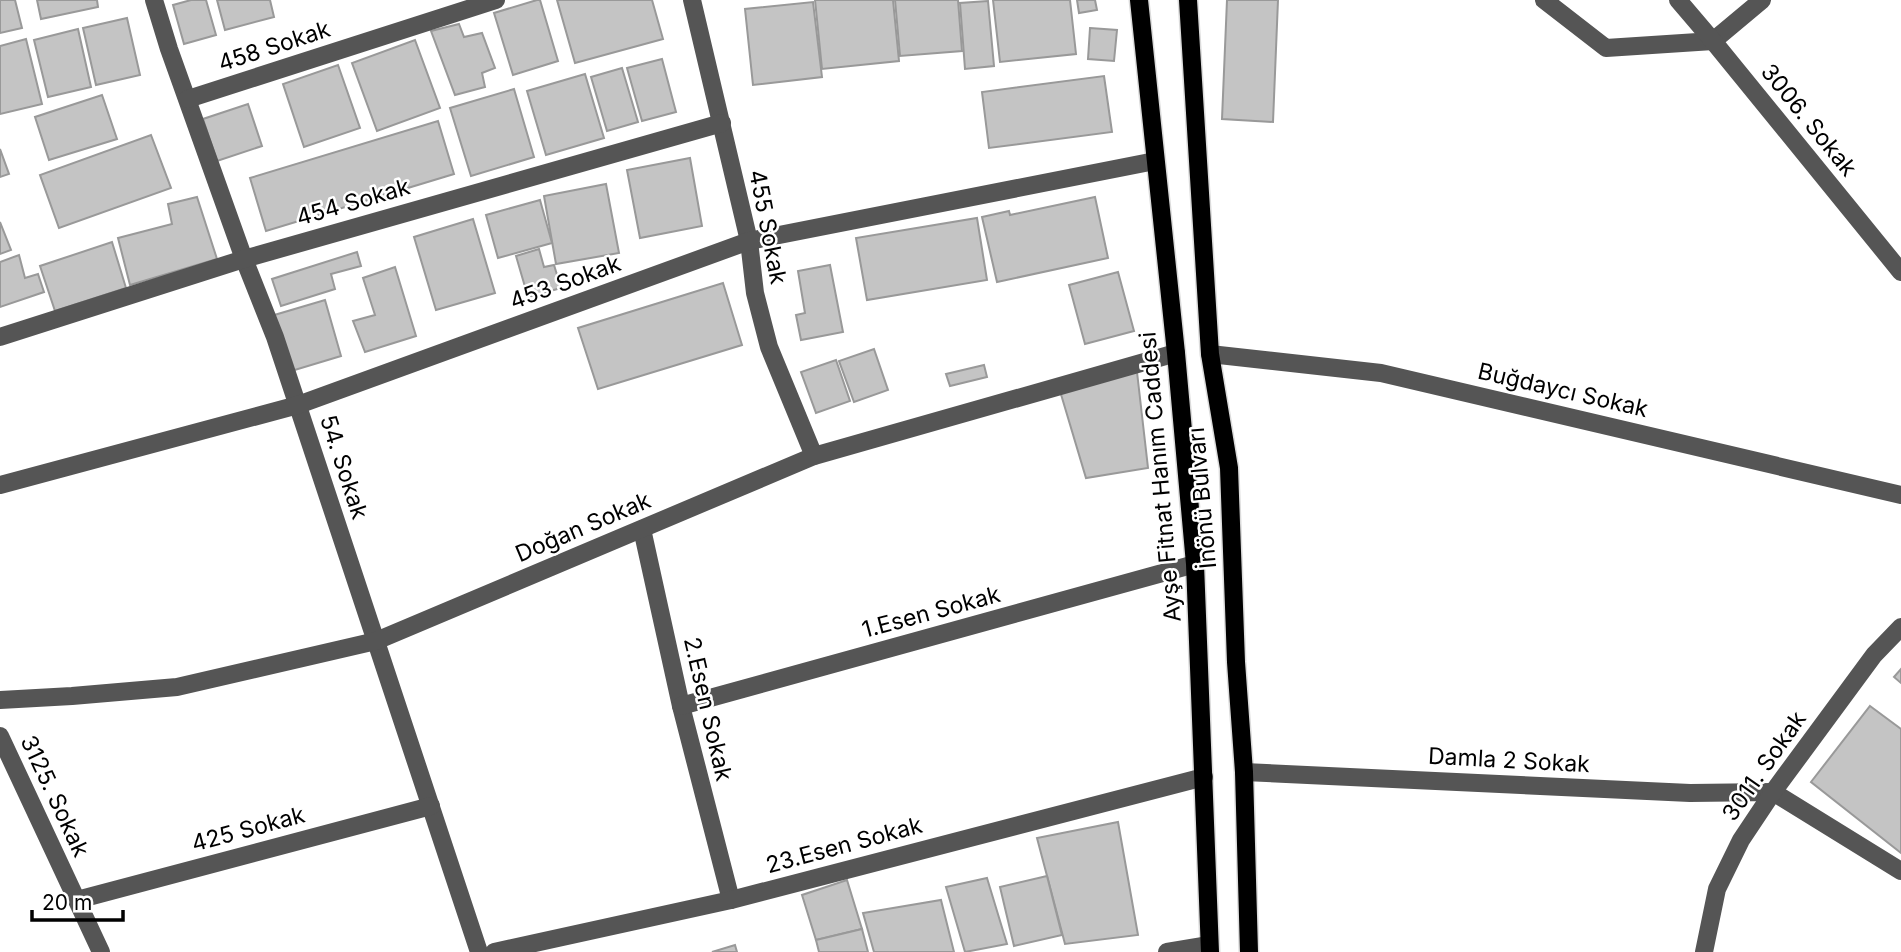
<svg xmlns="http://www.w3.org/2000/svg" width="1901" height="952" font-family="Inter,sans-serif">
<rect width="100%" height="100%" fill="#fff"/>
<!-- building -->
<g fill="#c4c4c4" stroke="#999" stroke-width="2">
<polygon points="0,0 15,0 22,28 0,33"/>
<polygon points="37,0 97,0 98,7 41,19"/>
<polygon points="191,0 206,0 216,35 184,44 173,5"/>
<polygon points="217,0 270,0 274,17 225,30"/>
<polygon points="537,0 540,0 558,61 513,75 494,13"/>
<polygon points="557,0 652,0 663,39 575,63"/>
<polygon points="815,0 893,0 899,61 822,69"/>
<polygon points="895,0 958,0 962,51 900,56"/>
<polygon points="993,0 1070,0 1076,54 1000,62"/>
<polygon points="1077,0 1095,0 1097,10 1079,13"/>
<polygon points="1227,0 1278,0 1273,122 1222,119"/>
<polygon points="988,1 994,66 965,69 960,3"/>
<polygon points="813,2 822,77 753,85 745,9"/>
<polygon points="127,18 140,75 96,85 83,28"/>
<polygon points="459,24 464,37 482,33 495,68 482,73 485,87 455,95 431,31"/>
<polygon points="1090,28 1117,30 1114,61 1088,59"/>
<polygon points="78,29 91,87 48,97 34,40"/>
<polygon points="26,39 42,104 0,114 0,46"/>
<polygon points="415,40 440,108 377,131 352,63"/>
<polygon points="662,59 676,112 642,121 627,68"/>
<polygon points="338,65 360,128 304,147 283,84"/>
<polygon points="622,68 638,122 607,131 591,77"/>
<polygon points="585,74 604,138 546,155 527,91"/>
<polygon points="1104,76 1112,132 989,148 982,92"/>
<polygon points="514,89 534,157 471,176 450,108"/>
<polygon points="102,95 117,139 49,160 35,117"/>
<polygon points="248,104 262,146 217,161 203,119"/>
<polygon points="438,121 454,174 266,231 250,178"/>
<polygon points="151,135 171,188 59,228 40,175"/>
<polygon points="0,149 9,174 0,177"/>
<polygon points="690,158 702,226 640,238 627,170"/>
<polygon points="606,184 619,253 556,264 544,196"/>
<polygon points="197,197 217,259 130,285 118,238 172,224 168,204"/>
<polygon points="1095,197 1108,258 997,282 982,217 1009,211 1010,215"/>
<polygon points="540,200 552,243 498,258 486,215"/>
<polygon points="977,218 987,280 867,300 856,238"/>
<polygon points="473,219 495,293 436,310 414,237"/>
<polygon points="0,222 11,250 0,254"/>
<polygon points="112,242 126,288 55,311 40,266"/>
<polygon points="539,249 544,267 554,265 561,288 528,297 516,256"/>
<polygon points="357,252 361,266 331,274 335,289 281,306 272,279"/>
<polygon points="19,255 25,278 38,274 44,292 0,307 0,262"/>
<polygon points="830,265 843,332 801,340 796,315 805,313 798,271"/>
<polygon points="395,267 416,336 365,352 353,321 375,315 363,278"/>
<polygon points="1118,272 1134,331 1085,344 1069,285"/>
<polygon points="723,283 742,345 598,389 578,328"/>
<polygon points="325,300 341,356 288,372 271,316"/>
<polygon points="874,349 888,390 854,402 839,361"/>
<polygon points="836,360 850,401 816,413 801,372"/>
<polygon points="984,365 987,377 950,386 946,374"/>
<polygon points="1137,372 1148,468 1086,478 1060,391"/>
<polygon points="1901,669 1901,683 1894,677"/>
<polygon points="1870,706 1901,729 1901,853 1811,782"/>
<polygon points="1118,822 1138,935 1065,944 1037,838"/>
<polygon points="1047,876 1062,935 1014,946 1000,887"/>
<polygon points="987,878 1007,944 965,952 946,887"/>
<polygon points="847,880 862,929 816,940 802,895"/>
<polygon points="941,900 954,952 874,952 863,913"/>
<polygon points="862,929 868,952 819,952 816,940"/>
<polygon points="735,945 737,952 712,952"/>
</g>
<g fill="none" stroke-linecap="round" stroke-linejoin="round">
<defs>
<g id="major">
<polyline points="1139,0 1176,353 1195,564 1210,952"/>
<polyline points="1188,0 1210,354 1229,468 1236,662 1244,772 1249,952"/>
</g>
</defs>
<!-- major casing -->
<use href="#major" stroke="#dbdbdb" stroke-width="21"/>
<!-- minor -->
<g stroke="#555" stroke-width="18">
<polyline points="154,0 169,49 244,259 275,337 479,952"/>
<polyline points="692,0 749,241 755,293 769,347 814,456"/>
<polyline points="1544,0 1606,48 1713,41 1762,0"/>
<polyline points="1678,0 1713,41 1901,272"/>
<polyline points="188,99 496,0"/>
<polyline points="0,337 244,259 722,123"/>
<polyline points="1210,354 1381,373 1901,495"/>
<polyline points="0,485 298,405 749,241 1155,161"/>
<polyline points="642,529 681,706 731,900"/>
<polyline points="0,700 72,696 177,687 376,641 814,456 1176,353"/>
<polyline points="681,706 1195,564"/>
<polyline points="0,736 101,952"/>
<polyline points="1244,772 1690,793 1773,792 1901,871"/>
<polyline points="77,900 431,806"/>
<polyline points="494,952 731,900 1204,777"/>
<polyline points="1167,952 1209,945"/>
<polyline points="1704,952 1717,889 1741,840 1773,792 1874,655 1901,627"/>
</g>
<!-- major -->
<use href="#major" stroke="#000" stroke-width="18"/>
</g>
<g text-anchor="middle" stroke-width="5" stroke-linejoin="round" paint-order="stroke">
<!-- street labels -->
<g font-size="23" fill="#000" stroke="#fff">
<text transform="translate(274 46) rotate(-18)" y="8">458 Sokak</text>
<text transform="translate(1809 120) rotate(51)" y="8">3006. Sokak</text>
<text transform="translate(353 202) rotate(-16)" y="8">454 Sokak</text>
<text transform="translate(768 227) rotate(79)" y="8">455 Sokak</text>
<text transform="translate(565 282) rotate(-20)" y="8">453 Sokak</text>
<text transform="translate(1563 390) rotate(13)" y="8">Buğdaycı Sokak</text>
<text transform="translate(344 467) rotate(72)" y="8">54. Sokak</text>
<text transform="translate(1160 477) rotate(-95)" y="8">Ayşe Fitnat Hanım Caddesi</text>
<text transform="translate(1202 498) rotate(-95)" y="8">İnönü Bulvarı</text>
<text transform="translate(583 527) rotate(-23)" y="8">Doğan Sokak</text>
<text transform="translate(931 612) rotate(-15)" y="8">1.Esen Sokak</text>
<text transform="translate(708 709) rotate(77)" y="8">2.Esen Sokak</text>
<text transform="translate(1509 760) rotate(3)" y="8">Damla 2 Sokak</text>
<text transform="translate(1764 766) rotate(-55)" y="8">3011. Sokak</text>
<text transform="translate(55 796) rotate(65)" y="8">3125. Sokak</text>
<text transform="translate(248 829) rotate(-15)" y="8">425 Sokak</text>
<text transform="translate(844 845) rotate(-15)" y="8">23.Esen Sokak</text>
</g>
</g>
<!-- scale -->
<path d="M32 910v10h91v-10" fill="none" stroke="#000000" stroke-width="3.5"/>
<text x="42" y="910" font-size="21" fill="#000000" stroke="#ffffff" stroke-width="5" paint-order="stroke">20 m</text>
</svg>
